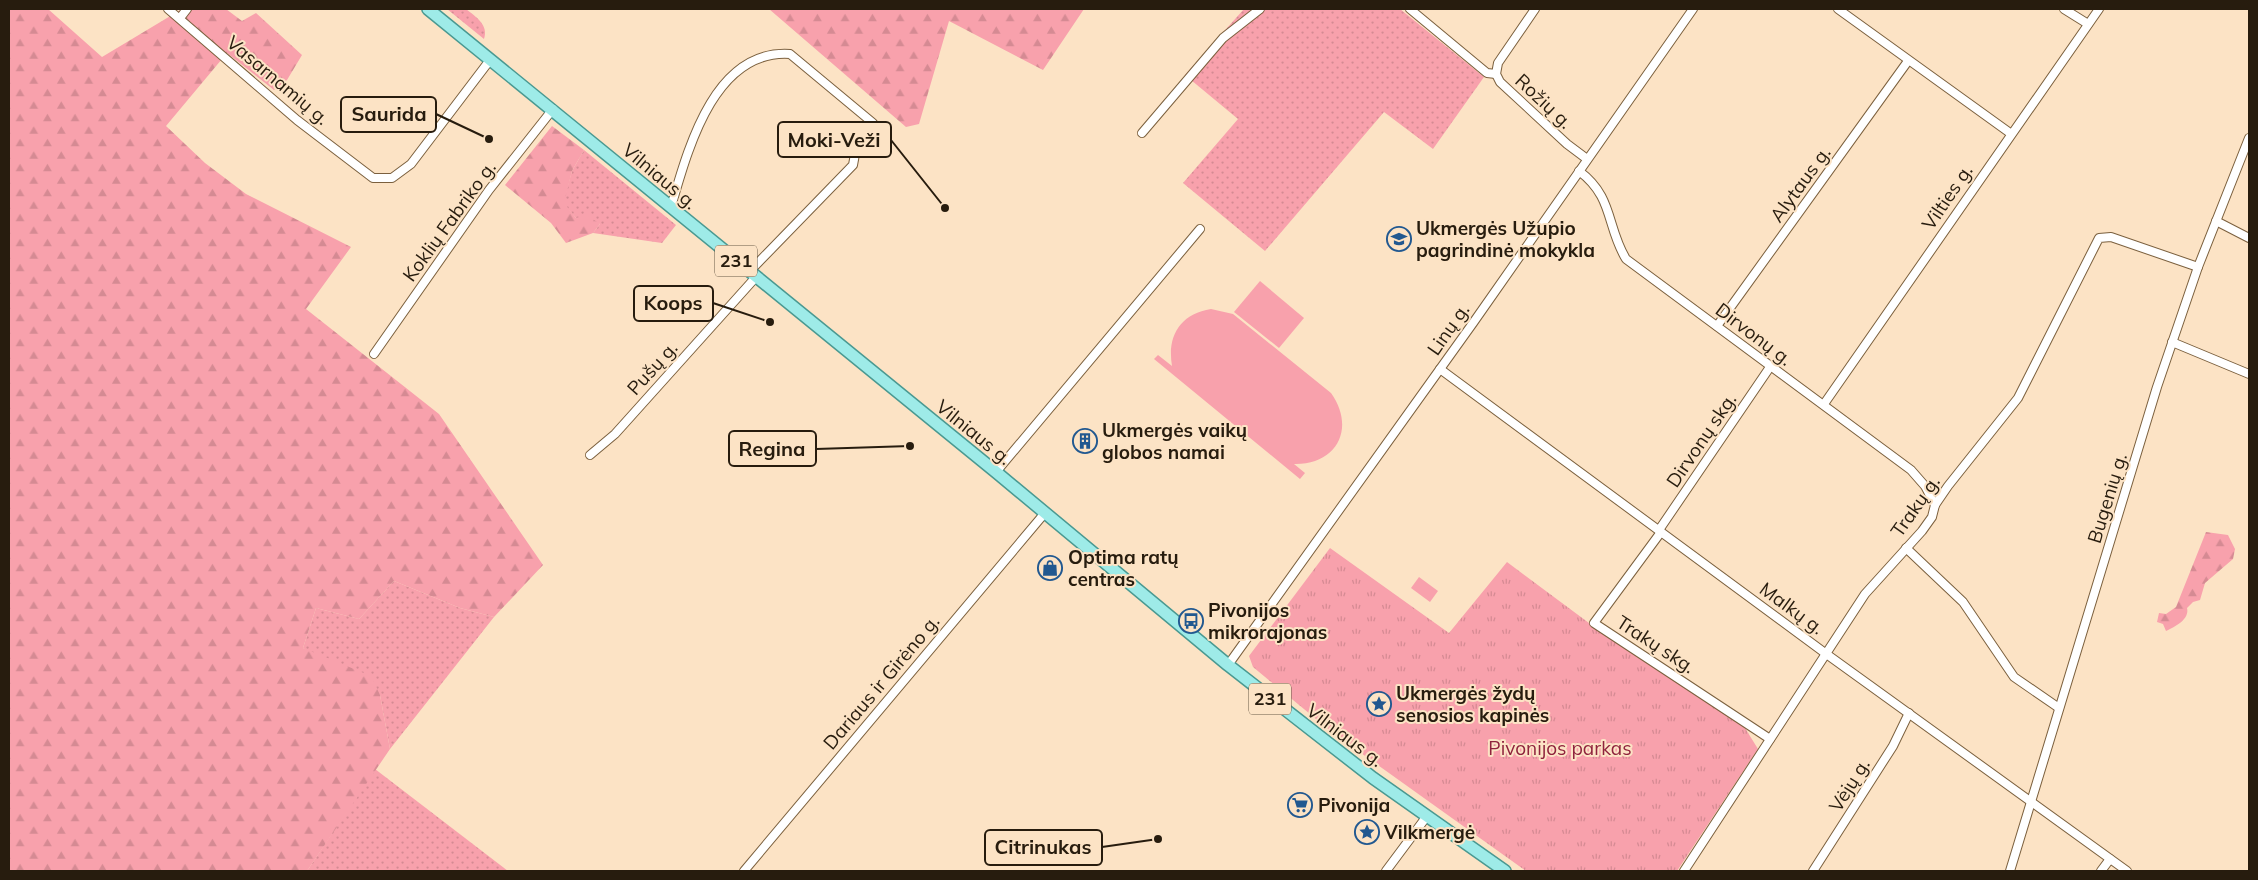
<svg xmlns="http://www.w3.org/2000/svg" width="2258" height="880" font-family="Mulish,sans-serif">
<defs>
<pattern id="grass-dots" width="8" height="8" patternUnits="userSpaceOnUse" patternTransform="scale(1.25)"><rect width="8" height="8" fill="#f8a1ac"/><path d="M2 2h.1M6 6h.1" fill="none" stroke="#d58a93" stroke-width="1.8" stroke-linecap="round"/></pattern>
<pattern id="forest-firs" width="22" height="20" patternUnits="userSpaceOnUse" patternTransform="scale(1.25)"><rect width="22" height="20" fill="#f8a1ac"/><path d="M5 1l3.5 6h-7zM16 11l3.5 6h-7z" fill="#d58a93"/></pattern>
<pattern id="park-tufts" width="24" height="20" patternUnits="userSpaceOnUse" patternTransform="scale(1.25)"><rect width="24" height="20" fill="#f8a1ac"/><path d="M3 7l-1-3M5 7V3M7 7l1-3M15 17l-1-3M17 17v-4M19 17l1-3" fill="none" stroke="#d58a93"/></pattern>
</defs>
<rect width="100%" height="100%" fill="#fce3c5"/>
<!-- grass -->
<g fill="url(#grass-dots)">
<path d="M447 9H466C476 17 489 25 484 39Z"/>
<polygon points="1244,9 1400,9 1484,77 1433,149 1384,112 1265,251 1183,183 1238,119 1185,75"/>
<polygon points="584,150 676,225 662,243 593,233 600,224 576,218 563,203 572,171"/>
<polygon points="394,581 460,608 494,617 390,749 380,695 303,648 316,608 359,619"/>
<polygon points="375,769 508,871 307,871"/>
</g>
<!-- forest -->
<g fill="url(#forest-firs)">
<polygon points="9,9 48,9 102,57 182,9 226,9 242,21 256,13 302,55 287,80 274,90 227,53 166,126 205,163 246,194 351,247 306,309 439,414 543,565 494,617 460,608 394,581 359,619 316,608 303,648 371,676 380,695 390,749 307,871 9,871"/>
<polygon points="769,9 1084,9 1043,70 949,21 919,124 906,127"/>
<polygon points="552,126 584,150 572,171 564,203 576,218 587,215 600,224 593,233 566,243 551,223 505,185"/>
<path d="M2206 532 2228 535 2235 549 2233 559 2205 583 2200 600 2193 602 2187 608C2190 619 2175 627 2166 631L2163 624 2157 622 2159 613 2166 614 2176 607Z"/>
</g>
<!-- park -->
<polygon fill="url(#park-tufts)" points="1330,548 1449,633 1507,562 1593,626 1745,728 1758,749 1677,871 1526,871 1333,733 1253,667 1249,656"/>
<!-- pitch -->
<g fill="#f8a1ac">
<polygon points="1260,281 1304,318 1279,348 1234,312"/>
<path d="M1211 309 1233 314 1331 393C1356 428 1337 465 1294 464L1305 473 1300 479 1154 359 1158 355 1172 366C1167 336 1180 314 1211 309Z"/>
<polygon points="1419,577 1438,591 1430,602 1411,588"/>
</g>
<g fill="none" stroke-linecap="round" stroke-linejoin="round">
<defs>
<g id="minor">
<polyline points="168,9 297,120 373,178 392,178 411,164 490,60"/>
<polyline points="1410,9 1487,73 1496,74"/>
<polyline points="1535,9 1498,63 1496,74 1500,82 1567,144 1587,159"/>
<polyline points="1838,9 2010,133"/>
<polyline points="2064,9 2088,24"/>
<polyline points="180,18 187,9"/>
<polyline points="1142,133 1223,38 1260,9"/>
<path d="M1579 171C1614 197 1606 226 1626 259L1911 470 1925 486 1935 505"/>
<path d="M671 207C688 149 714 49 790 54L873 123 855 154 853 165 749 272"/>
<polyline points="2216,221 2249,238"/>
<polyline points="1717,326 1908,61"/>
<polyline points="2172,342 2249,374"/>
<polyline points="374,354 489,190 553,109"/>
<polyline points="1440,369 1825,653 2127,871"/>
<polyline points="1824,404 2099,9"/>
<polyline points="590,455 615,434 756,277"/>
<polyline points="996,472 1200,229"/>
<polyline points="1659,530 1770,367"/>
<polyline points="1661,532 1594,623 1770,739"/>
<polyline points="1906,548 1963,602 2014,677 2059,708"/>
<polyline points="1228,665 1473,323 1693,9"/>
<polyline points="744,871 1044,514"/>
<polyline points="1386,871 1427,816"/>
<polyline points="1684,871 1865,594 1922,531 1932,517 1935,505 1948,486 2018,398 2099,238 2111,237 2198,267"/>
<polyline points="1813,871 1893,746 1909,713"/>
<polyline points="2010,871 2157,387 2198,267 2249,138"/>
<polyline points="2101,871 2110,859"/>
</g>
<polyline id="primary" points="428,9 996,472 1228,665 1373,778 1505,871"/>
</defs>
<!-- minor casing -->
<use href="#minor" stroke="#7b603e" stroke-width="10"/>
<!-- primary casing -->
<use href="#primary" stroke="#4a9991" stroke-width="14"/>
<!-- minor -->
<use href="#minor" stroke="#fff" stroke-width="8"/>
<!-- primary -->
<use href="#primary" stroke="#9eebe8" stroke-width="11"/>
</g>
<!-- icons -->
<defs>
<symbol id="school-ring" viewBox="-11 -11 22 22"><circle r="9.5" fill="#fce3c5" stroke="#215890" stroke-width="1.5"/><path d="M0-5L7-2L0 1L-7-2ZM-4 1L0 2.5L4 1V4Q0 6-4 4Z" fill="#215890"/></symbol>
<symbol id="building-ring" viewBox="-11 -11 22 22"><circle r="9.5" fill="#fce3c5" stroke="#215890" stroke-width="1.5"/><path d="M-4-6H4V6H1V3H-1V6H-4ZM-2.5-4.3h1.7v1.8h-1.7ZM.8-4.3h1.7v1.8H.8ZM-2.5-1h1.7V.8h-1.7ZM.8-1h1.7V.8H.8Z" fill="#215890"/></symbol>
<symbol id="shop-ring" viewBox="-11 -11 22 22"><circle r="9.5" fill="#fce3c5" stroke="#215890" stroke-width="1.5"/><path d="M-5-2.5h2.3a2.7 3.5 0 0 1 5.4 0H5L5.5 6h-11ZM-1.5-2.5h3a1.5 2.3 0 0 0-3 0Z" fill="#215890"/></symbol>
<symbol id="bus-ring" viewBox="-11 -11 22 22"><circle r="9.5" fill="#fce3c5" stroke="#215890" stroke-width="1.5"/><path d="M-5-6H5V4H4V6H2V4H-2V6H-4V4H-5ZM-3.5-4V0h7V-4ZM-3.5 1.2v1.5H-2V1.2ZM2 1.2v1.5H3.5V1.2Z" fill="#215890"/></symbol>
<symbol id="sight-ring" viewBox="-11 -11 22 22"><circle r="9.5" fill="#fce3c5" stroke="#215890" stroke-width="1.5"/><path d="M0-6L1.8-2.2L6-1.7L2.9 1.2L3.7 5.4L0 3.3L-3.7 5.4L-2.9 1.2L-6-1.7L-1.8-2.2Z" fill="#215890"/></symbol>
<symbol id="supermarket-ring" viewBox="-11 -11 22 22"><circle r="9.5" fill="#fce3c5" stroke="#215890" stroke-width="1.5"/><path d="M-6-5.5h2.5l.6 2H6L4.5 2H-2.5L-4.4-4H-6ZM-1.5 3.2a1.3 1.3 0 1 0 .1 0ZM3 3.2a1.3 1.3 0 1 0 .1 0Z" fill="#215890"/></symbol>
</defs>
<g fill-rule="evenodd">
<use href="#school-ring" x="1385" y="225" width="28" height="28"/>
<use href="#building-ring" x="1071" y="427" width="28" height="28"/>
<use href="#shop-ring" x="1036" y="554" width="28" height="28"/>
<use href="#bus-ring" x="1177" y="607" width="28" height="28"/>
<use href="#sight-ring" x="1365" y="690" width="28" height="28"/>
<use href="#supermarket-ring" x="1286" y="791" width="28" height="28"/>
<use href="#sight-ring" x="1353" y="818" width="28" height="28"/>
</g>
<g text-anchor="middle" stroke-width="4" stroke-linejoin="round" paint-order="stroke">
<!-- shield labels -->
<g fill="#fce3c5" stroke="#675845" stroke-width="1">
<rect x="715" y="245.5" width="42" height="31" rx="4"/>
<rect x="1249" y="683.5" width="42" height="31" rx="4"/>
</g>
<g font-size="18" font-weight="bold" fill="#271c0e">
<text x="736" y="267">231</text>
<text x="1270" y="705">231</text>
</g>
<!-- street labels -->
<g font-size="19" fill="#271c0e" stroke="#fce3c5">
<text transform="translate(278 80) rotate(40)" y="7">Vasarnamių g.</text>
<text transform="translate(1544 101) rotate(43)" y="7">Rožių g.</text>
<text transform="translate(660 176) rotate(40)" y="7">Vilniaus g.</text>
<text transform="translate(1800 184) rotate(-54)" y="7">Alytaus g.</text>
<text transform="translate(1947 197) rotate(-56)" y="7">Vilties g.</text>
<text transform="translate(449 221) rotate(-54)" y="7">Koklių Fabriko g.</text>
<text transform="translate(1448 329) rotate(-55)" y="7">Linų g.</text>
<text transform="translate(1754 334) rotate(37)" y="7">Dirvonų g.</text>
<text transform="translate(652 368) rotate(-48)" y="7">Pušų g.</text>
<text transform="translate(974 432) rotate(39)" y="7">Vilniaus g.</text>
<text transform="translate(1701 440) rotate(-56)" y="7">Dirvonų skg.</text>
<text transform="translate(2107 498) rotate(-73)" y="7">Bugenių g.</text>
<text transform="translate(1915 506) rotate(-55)" y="7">Trakų g.</text>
<text transform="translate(1792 608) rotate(36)" y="7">Malkų g.</text>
<text transform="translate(1656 644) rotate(33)" y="7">Trakų skg.</text>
<text transform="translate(881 682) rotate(-50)" y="7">Dariaus ir Girėno g.</text>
<text transform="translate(1345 735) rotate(37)" y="7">Vilniaus g.</text>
<text transform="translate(1849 785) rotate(-58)" y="7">Vėjų g.</text>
</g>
<!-- poi labels -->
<g font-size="19" font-weight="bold" fill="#271c0e" stroke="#fce3c5" text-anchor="start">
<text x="1416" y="235">Ukmergės Užupio<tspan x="1416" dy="22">pagrindinė mokykla</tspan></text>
<text x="1102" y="437">Ukmergės vaikų<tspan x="1102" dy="22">globos namai</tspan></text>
<text x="1068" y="564">Optima ratų<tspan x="1068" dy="22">centras</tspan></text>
<text x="1208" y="617">Pivonijos<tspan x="1208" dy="22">mikrorajonas</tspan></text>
<text x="1396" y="700">Ukmergės žydų<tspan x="1396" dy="22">senosios kapinės</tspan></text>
<text x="1318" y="812">Pivonija</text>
<text x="1384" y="839">Vilkmergė</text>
</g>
<!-- park labels -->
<g font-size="19" fill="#8f233d" stroke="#fce3c5">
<text x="1560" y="755">Pivonijos parkas</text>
</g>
</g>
<!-- callouts -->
<path fill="none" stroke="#271c0e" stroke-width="2" d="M489 139L436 114M945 208L891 140M770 322L713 303M910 446L816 449M1158 839L1102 847"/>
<g fill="#271c0e" stroke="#fce3c5" stroke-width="2">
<circle cx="489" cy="139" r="5"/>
<circle cx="945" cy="208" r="5"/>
<circle cx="770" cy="322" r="5"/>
<circle cx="910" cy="446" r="5"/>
<circle cx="1158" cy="839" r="5"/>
</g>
<g fill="#fce3c5" stroke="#271c0e" stroke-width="2">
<rect x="341" y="97" width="95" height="35" rx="5"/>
<rect x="778" y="122" width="113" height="35" rx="5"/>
<rect x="634" y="286" width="79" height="35" rx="5"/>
<rect x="729" y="431" width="87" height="35" rx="5"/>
<rect x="985" y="830" width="117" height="35" rx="5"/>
</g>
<g font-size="20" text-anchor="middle" font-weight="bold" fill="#271c0e">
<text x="389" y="121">Saurida</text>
<text x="834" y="147">Moki-Veži</text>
<text x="673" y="310">Koops</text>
<text x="772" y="456">Regina</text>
<text x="1043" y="854">Citrinukas</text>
</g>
<!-- border -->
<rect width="2258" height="880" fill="none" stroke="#271c0e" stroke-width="20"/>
</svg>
